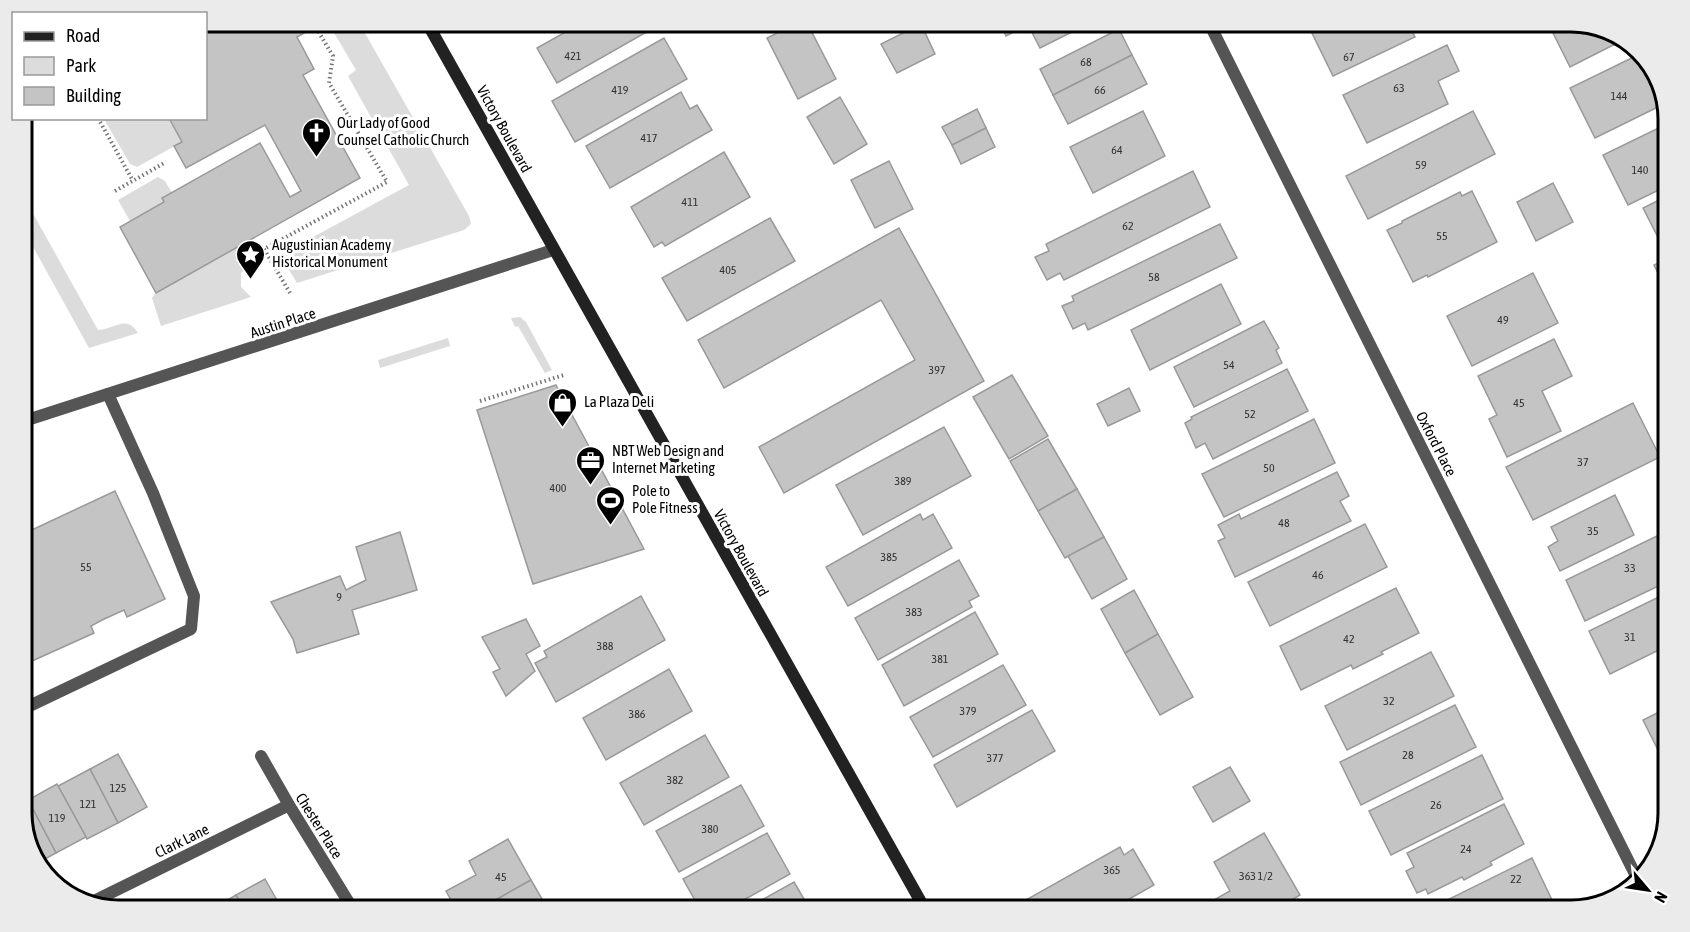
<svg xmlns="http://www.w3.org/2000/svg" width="1690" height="932" font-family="'Asap Condensed',sans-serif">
<rect width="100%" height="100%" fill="#fff"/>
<!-- green -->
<g fill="#dcdcdc">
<polygon points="327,21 358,21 469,216 471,224 464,230 297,283 280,255 409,185 348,76 356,70"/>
<polygon points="104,119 169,119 182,142 137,167 130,164"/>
<polygon points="158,177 165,181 172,193 162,198 164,202 130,221 118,200"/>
<path d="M21 192 98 330C115 329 126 314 138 333L89 348 21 225Z"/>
<polygon points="242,244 257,265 247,267 241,273 241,287 251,297 161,326 152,298 156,292"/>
<polygon points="520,317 526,322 552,370 545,373 518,326 515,327 511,318"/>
<polygon points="448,338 450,346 380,368 378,360"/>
</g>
<!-- building -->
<g fill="#c4c4c4" stroke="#999" stroke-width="1.5">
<polygon points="206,21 300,21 306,32 297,37 314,69 303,75 360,178 156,293 120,227 164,202 162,198 260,143 290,197 301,191 265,125 186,168 174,146 182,142 169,118 206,118"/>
<polygon points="506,21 532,21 512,32"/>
<polygon points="585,21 666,21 557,83 537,48"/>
<polygon points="801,21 806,21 836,79 798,99 767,38"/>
<polygon points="999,21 1094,21 1040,48 1028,25 1006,36"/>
<polygon points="1327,21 1432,21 1412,31 1415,37 1333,76 1310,29"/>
<polygon points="1547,21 1572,21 1620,34 1625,39 1570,67"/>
<polygon points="921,24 935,54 897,73 881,44"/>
<polygon points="1119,29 1132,55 1053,95 1040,69"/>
<polygon points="664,38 687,79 575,142 552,101"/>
<polygon points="1447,45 1459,71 1438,81 1448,104 1367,143 1343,95"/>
<polygon points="1640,54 1648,62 1662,89 1666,103 1595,138 1570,88"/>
<polygon points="1132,55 1147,84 1068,124 1053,95"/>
<polygon points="681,92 690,109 697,105 712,130 610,188 586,146"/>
<polygon points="840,97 867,144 834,164 807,117"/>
<polygon points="977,109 986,128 952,145 942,127"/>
<polygon points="1143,111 1165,156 1093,193 1070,147"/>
<polygon points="1473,111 1495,154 1368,219 1346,176"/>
<polygon points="1669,123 1669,185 1628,205 1603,155"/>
<polygon points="986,128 995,147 961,164 952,145"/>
<polygon points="724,152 750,197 665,246 662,242 654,247 631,207"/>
<polygon points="889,161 913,209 875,228 851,180"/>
<polygon points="1193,171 1210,207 1064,280 1060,273 1047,280 1035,257 1049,251 1046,244"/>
<polygon points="1553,183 1573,222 1536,241 1517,202"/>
<polygon points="1472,191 1497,242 1428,277 1427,275 1413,282 1387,230 1402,223 1402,221 1460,192 1462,196"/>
<polygon points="1669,195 1669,247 1664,249 1643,208"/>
<polygon points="770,218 795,261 687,321 662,278"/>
<polygon points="1220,224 1237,258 1088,330 1085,323 1073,329 1062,306 1074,301 1072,296"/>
<polygon points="899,228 984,381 784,493 759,447 915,360 881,300 724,388 698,340"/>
<polygon points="1669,258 1669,295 1654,265"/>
<polygon points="1533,273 1558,323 1472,366 1447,316"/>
<polygon points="1221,284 1241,324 1150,370 1131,330"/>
<polygon points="1264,321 1279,348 1276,350 1282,363 1194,407 1174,367"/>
<polygon points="1554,339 1572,376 1542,391 1561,431 1507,457 1489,419 1497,415 1478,376"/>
<polygon points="1287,369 1308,411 1213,459 1205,443 1196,448 1185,423 1192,419 1191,417"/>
<polygon points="1012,375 1048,436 1009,459 973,397"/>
<polygon points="556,385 644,549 533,584 477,410"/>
<polygon points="1129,388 1140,411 1108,426 1097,404"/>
<polygon points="1633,403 1660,457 1533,520 1506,467"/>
<polygon points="1314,419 1335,463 1224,517 1202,474"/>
<polygon points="944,427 971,476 863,535 836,485"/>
<polygon points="1048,439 1077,489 1038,511 1010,461"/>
<polygon points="1337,472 1349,496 1340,501 1351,521 1235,577 1218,541 1225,538 1218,525 1239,514 1241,519"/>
<polygon points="1077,489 1104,537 1065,558 1038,511"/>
<polygon points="115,491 165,599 127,617 124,610 102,620 91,626 94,633 21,666 21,535"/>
<polygon points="1615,495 1634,535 1560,571 1548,547 1558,541 1551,527"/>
<polygon points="920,514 923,520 933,514 952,548 848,606 826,567"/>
<polygon points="1365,524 1387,567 1270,626 1248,582"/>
<polygon points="400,532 417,590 352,610 359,634 297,653 293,639 271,602 340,576 346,590 366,580 356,547"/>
<polygon points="1659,535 1669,556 1669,581 1585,621 1566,580"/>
<polygon points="1104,537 1127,579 1092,599 1068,556"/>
<polygon points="959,560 979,596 969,601 972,607 878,660 855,618"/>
<polygon points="1396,588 1419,633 1381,652 1383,654 1353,669 1351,665 1301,690 1280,646"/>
<polygon points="1134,590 1158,634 1125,653 1101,609"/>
<polygon points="1669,592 1669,645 1610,674 1589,631"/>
<polygon points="641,596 665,640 556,702 535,663 547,657 544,651"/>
<polygon points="975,612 998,654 904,706 882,665"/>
<polygon points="526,619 540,646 526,654 535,671 506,696 493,672 500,669 482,637"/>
<polygon points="1158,634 1193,697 1160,715 1125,653"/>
<polygon points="1431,652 1454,696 1347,750 1325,706"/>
<polygon points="1003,665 1026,705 933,757 910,717"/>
<polygon points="669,669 692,711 606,760 583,718"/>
<polygon points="1455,705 1476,747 1361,805 1340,762"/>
<polygon points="1669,707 1669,772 1643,720"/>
<polygon points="1032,710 1055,751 957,807 934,765"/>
<polygon points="705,735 729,777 644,825 620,783"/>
<polygon points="118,754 147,807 118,823 90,769"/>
<polygon points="1482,755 1503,799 1391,855 1369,811"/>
<polygon points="1230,767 1250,801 1213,822 1193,787"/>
<polygon points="90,769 118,823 87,839 58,786"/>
<polygon points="57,784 86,837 56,853 28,800"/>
<polygon points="741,785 764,826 679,872 656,831"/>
<polygon points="28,800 56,853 36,864 21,820 21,803"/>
<polygon points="1504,804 1524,844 1490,862 1492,865 1464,880 1462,877 1428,894 1426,889 1417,893 1406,871 1414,867 1407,853"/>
<polygon points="767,833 790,874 724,911 701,911 683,879"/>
<polygon points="1264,833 1300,895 1273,911 1208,911 1205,905 1230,891 1214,862"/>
<polygon points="508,839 531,880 476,911 457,911 446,891 476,875 469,861"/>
<polygon points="1120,847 1124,855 1133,849 1154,885 1108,911 1021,911 1017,905"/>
<polygon points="1532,858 1552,900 1529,911 1437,911 1435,906"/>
<polygon points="265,879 283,911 245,911 236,895"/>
<polygon points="531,880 549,911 476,911"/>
<polygon points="794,882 811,911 742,911"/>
<polygon points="236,895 245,911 208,911"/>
<polygon points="1298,899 1304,911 1277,911"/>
</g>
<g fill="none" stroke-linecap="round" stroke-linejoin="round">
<!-- path -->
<g stroke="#777" stroke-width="4" stroke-dasharray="1.5 3" stroke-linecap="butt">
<polyline points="98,118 133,181"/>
<polyline points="115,191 166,162"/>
<polyline points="290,293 264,249 387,182 329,83 333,56 312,21"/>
<polyline points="480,401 564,375"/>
</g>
<!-- service -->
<polyline stroke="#555" stroke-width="12" points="21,710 191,629 194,596 153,493 108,394"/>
<!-- minor -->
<g stroke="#555" stroke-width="12">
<polyline points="1208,21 1638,880"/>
<polyline points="21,422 553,250"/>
<polyline points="261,756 289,805 354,911"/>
<polyline points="90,903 289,805"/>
</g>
<!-- secondary -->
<polyline stroke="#222" stroke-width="12" points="426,21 926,911"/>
</g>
<!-- icons -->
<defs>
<symbol id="church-pin" viewBox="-11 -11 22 30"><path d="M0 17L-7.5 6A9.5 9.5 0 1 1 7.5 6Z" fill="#000" stroke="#fff"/><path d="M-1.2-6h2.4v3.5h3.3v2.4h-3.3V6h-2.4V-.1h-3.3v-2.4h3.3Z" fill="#fff"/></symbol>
<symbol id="sight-pin" viewBox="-11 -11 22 30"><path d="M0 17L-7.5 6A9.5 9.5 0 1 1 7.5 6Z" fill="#000" stroke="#fff"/><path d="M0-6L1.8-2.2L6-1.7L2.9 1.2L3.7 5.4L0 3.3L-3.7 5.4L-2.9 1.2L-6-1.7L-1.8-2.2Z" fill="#fff"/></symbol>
<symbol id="shop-pin" viewBox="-11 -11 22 30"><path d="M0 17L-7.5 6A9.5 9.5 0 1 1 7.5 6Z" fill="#000" stroke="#fff"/><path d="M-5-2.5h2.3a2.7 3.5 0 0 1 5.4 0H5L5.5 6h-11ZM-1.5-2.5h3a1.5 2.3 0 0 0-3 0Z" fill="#fff"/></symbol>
<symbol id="office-pin" viewBox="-11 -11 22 30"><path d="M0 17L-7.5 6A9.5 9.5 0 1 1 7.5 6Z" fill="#000" stroke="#fff"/><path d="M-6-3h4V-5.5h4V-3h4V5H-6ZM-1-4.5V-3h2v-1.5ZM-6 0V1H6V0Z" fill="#fff"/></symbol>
<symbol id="stadium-pin" viewBox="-11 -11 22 30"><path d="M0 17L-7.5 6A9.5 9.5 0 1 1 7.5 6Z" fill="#000" stroke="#fff"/><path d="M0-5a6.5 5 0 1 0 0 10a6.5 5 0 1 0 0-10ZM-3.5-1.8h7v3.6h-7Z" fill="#fff"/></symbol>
</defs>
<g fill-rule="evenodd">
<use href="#church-pin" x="300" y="116" width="33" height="45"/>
<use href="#sight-pin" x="234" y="238" width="33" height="45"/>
<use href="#shop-pin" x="546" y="386" width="33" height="45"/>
<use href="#office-pin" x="574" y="444" width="33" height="45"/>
<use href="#stadium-pin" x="594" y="484" width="33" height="45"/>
</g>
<g text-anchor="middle" stroke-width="6" stroke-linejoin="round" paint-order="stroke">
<!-- number labels -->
<g font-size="12" fill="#313131">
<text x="573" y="60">421</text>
<text x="1349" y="61">67</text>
<text x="1086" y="66">68</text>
<text x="1399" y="92">63</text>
<text x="620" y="94">419</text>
<text x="1100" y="94">66</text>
<text x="1619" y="100">144</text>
<text x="649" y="142">417</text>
<text x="1117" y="154">64</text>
<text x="1421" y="169">59</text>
<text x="1640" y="174">140</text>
<text x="690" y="206">411</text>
<text x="1128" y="230">62</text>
<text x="1442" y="240">55</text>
<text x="728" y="274">405</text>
<text x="1154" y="281">58</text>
<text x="1503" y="324">49</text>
<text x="1229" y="369">54</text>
<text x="937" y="374">397</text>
<text x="1519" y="407">45</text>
<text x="1250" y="418">52</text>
<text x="1583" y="466">37</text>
<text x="1269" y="472">50</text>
<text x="903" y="485">389</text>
<text x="558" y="492">400</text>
<text x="1284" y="527">48</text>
<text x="1593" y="535">35</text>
<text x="889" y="561">385</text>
<text x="86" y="571">55</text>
<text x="1630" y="572">33</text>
<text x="1318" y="579">46</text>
<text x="339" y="601">9</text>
<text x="914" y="616">383</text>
<text x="1630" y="641">31</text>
<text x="1349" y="643">42</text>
<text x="605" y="650">388</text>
<text x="940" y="663">381</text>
<text x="1389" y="705">32</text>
<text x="968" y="715">379</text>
<text x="637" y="718">386</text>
<text x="1408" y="759">28</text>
<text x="995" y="762">377</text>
<text x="675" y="784">382</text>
<text x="118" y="792">125</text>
<text x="88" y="808">121</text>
<text x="1436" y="809">26</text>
<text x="57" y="822">119</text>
<text x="710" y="833">380</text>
<text x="1466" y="853">24</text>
<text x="1112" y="874">365</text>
<text x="1256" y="880">363 1/2</text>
<text x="501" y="881">45</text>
<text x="1516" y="883">22</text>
</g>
<!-- poi labels -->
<g font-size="15" fill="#000" stroke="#fff" text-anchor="start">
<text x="337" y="128">Our Lady of Good<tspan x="337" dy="17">Counsel Catholic Church</tspan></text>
<text x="272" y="250">Augustinian Academy<tspan x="272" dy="17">Historical Monument</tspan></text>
<text x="584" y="407">La Plaza Deli</text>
<text x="612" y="456">NBT Web Design and<tspan x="612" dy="17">Internet Marketing</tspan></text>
<text x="632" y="496">Pole to<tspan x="632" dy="17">Pole Fitness</tspan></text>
</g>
<!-- street labels -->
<g font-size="15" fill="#000" stroke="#fff">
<text transform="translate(504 129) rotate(61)" y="5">Victory Boulevard</text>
<text transform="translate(283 323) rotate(-18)" y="5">Austin Place</text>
<text transform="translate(1436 444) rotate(63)" y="5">Oxford Place</text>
<text transform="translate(741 553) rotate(61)" y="5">Victory Boulevard</text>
<text transform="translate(319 826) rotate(58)" y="5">Chester Place</text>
<text transform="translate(182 841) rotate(-26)" y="5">Clark Lane</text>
</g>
</g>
<!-- crop -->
<path d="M0 0H1690V932H0ZM119 32H1571A87 87 0 0 1 1658 119V813A87 87 0 0 1 1571 900H119A87 87 0 0 1 32 813V119A87 87 0 0 1 119 32Z" fill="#ebebeb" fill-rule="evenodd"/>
<path fill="none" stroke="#000" stroke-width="3" d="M119 32H1571A87 87 0 0 1 1658 119V813A87 87 0 0 1 1571 900H119A87 87 0 0 1 32 813V119A87 87 0 0 1 119 32Z"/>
<!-- legend -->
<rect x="12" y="12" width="195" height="108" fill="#ffffff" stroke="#999999" stroke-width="1.5"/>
<rect x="24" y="32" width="30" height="9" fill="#222222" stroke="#999999" stroke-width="1.5"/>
<text x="66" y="42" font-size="18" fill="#000000">Road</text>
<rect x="24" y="57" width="30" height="18" fill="#dcdcdc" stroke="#999999" stroke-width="1.5"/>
<text x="66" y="72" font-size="18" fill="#000000">Park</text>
<rect x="24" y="87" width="30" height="18" fill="#c4c4c4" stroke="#999999" stroke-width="1.5"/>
<text x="66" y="102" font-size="18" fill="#000000">Building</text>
<!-- north arrow -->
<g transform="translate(1648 890) rotate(119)" stroke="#ffffff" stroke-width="4.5" paint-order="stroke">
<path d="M0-4.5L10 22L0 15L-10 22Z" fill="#000000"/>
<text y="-9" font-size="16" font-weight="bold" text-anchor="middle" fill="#000000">N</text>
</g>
</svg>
